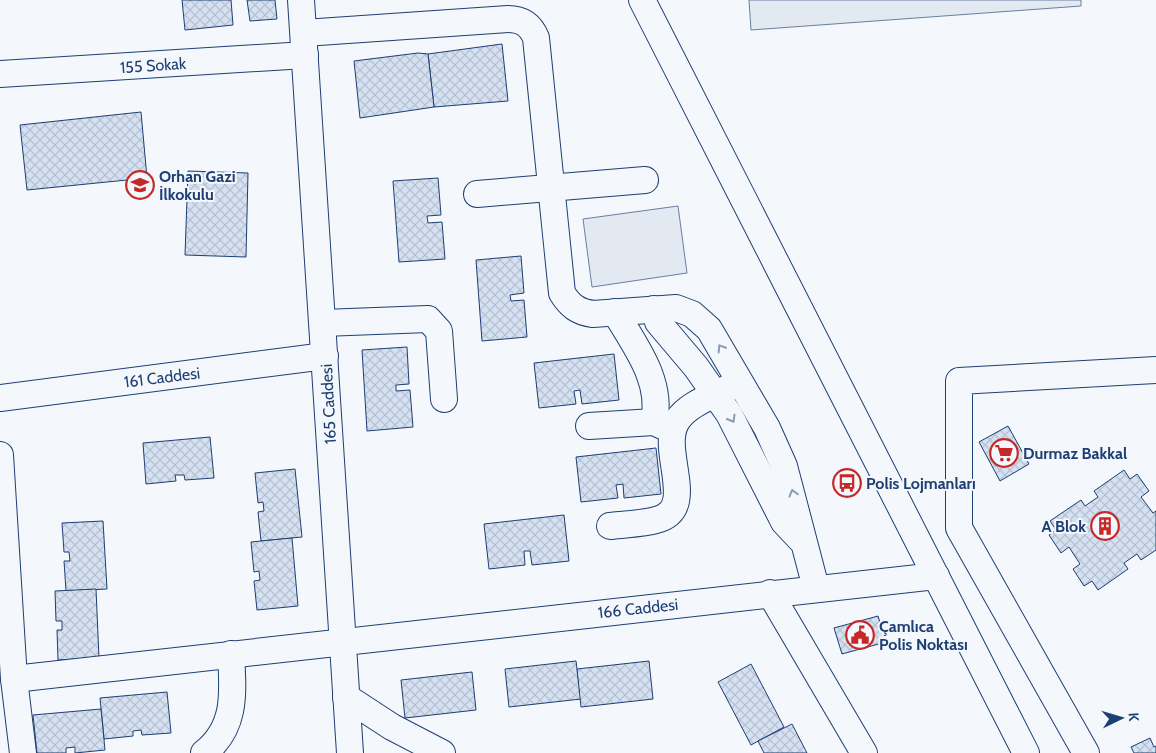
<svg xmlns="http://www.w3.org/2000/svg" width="1156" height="753" font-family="Cabin,sans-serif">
<defs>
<pattern id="building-cross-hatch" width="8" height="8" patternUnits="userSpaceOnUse" patternTransform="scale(1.25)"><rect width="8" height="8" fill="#d5e0f0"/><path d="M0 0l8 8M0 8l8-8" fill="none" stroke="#b6c1d1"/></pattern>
</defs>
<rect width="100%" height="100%" fill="#f4f7fb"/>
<!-- pitch -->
<g fill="#e3e9f0" stroke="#687fa3">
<polygon points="749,0 1081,0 1081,6 751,30"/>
<polygon points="678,206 687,273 592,287 583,219"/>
</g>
<!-- building -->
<g fill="url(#building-cross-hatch)" stroke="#1d3f73">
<polygon points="182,0 231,0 233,25 185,30"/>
<polygon points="247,0 275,0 277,19 250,21"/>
<polygon points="502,44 508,101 434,107 428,54"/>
<polygon points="418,53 428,54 434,107 360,118 354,61"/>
<polygon points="141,112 147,178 27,190 20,125"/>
<polygon points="188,171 248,173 246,257 185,255"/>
<polygon points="438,178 441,215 427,216 428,223 442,222 445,259 399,262 393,181"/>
<polygon points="521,256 524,293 510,295 511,301 524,300 527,337 482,341 476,260"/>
<polygon points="407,347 409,384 396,385 396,391 410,390 413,427 367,431 362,350"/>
<polygon points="614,354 619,400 582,404 580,390 574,391 576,404 539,408 534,363"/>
<polygon points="1008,426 1029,464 1000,481 979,442"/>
<polygon points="210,437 214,478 185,480 184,475 175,475 176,481 146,484 143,443"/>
<polygon points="656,448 661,494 624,498 623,484 616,485 618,498 581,502 576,457"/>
<polygon points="295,469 302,537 261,541 258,512 264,511 263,502 258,503 255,473"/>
<polygon points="1124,470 1130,479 1137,474 1149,491 1141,497 1153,513 1156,511 1156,550 1141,560 1137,554 1124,563 1128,569 1098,590 1092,581 1084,586 1073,569 1080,564 1069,547 1061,553 1049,535 1056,530 1050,521 1081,500 1085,506 1098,497 1094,491"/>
<polygon points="564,515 569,561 532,565 530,551 524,551 525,565 489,569 484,524"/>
<polygon points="103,521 107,589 66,591 64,561 70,561 69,552 64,552 62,523"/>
<polygon points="292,538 298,606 257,610 254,581 260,580 259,571 254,572 251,542"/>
<polygon points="96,589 99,658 58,660 57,630 62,630 62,621 56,621 55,591"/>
<polygon points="878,616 886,642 842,654 834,628"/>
<polygon points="576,661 581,699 509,707 505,669"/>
<polygon points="649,661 653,699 581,707 577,669"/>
<polygon points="751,664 784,727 751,745 718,682"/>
<polygon points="472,672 476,710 405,718 401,680"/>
<polygon points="167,692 171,733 142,735 141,730 133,731 133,736 104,739 100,698"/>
<polygon points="101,709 105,750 75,753 75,747 66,748 66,753 37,753 33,715"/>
<polygon points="792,724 807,753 764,753 758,741"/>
<polygon points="1150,738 1154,747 1156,746 1156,753 1134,753 1131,747"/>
</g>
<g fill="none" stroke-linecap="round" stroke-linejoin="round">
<defs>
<g id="minor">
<polyline points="301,0 350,753"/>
<polyline points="642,0 1026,753"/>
<path d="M304 33 508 19C523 19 531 26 536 38L562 293C570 306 578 312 593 314L676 308 692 314 709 329 767 428 784 466 816 588"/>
<polyline points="0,74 305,55"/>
<polyline points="477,194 645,180"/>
<polyline points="654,309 658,322 696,367 729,414 784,522 800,539"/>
<path d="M615 312C635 346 663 381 654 422"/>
<polyline points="323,323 428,319 439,331 444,399"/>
<polyline points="0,398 325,356"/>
<polyline points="589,426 654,422 669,429"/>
<polyline points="0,455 14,679 23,753"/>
<path d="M610 526C625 524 642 524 656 520 700 509 658 450 677 421 687 404 715 395 732 386"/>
<polyline points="770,593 864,753"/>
<polyline points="14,679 936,576"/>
<polyline points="346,697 392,727 442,753"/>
<path d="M204 753C237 727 233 692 231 654"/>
<polyline points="1086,753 959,528 959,381 1156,370"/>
</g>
</defs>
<!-- minor casing -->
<use href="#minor" stroke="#1d3f73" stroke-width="28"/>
<!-- minor -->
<use href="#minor" stroke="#f4f7fb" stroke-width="26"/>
</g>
<!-- one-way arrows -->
<defs><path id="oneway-chevron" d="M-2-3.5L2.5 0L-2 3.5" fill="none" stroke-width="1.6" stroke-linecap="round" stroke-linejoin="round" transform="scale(1.25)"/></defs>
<g stroke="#889bb7">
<use href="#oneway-chevron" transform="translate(721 348) rotate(-122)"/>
<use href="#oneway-chevron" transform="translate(732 419) rotate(60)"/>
<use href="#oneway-chevron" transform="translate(793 493) rotate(-105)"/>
</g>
<!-- icons -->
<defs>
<symbol id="school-ring" viewBox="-11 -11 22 22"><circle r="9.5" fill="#f4f7fb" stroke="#c62828" stroke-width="1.5"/><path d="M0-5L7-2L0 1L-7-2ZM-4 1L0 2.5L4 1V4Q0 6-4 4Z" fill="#c62828"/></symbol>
<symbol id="supermarket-ring" viewBox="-11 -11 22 22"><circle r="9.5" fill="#f4f7fb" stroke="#c62828" stroke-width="1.5"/><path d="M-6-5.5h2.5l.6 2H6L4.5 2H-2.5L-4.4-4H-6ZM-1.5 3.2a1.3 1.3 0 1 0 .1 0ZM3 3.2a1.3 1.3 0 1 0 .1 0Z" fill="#c62828"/></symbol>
<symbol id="bus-ring" viewBox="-11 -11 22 22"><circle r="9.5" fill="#f4f7fb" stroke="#c62828" stroke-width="1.5"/><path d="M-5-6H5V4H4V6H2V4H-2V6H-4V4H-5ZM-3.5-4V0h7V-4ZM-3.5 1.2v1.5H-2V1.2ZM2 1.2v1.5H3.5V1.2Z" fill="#c62828"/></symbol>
<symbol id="building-ring" viewBox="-11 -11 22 22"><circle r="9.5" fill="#f4f7fb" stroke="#c62828" stroke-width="1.5"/><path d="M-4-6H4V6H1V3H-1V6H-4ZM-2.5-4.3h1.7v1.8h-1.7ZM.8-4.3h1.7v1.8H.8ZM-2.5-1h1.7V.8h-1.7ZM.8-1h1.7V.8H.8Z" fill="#c62828"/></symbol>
<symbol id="civic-ring" viewBox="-11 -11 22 22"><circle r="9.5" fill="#f4f7fb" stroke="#c62828" stroke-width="1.5"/><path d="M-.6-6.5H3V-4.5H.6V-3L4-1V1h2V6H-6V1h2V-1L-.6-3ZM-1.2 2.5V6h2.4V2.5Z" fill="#c62828"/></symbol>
</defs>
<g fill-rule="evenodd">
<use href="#school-ring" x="124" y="169" width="32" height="32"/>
<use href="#supermarket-ring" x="988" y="437" width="32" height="32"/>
<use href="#bus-ring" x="831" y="467" width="32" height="32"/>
<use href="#building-ring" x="1089" y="510" width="32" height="32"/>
<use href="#civic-ring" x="844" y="619" width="32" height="32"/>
</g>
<g text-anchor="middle" stroke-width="4" stroke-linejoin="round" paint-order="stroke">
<!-- street labels -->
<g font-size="16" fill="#1d3f73" stroke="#f4f7fb">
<text transform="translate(153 65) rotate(-4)" y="6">155 Sokak</text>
<text transform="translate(162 377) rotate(-7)" y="6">161 Caddesi</text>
<text transform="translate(328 404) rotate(-93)" y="6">165 Caddesi</text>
<text transform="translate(638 608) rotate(-6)" y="6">166 Caddesi</text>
</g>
<!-- poi labels -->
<g font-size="16" font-weight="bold" fill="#1d3f73" stroke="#f4f7fb" text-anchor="start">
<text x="159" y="182">Orhan Gazi<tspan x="159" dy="18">İlkokulu</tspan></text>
<text x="1023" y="459">Durmaz Bakkal</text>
<text x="866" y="489">Polis Lojmanları</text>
<text x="1086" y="532" text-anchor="end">A Blok</text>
<text x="879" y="632">Çamlıca<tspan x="879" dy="18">Polis Noktası</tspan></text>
</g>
</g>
<!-- north arrow -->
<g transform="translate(1121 718) rotate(85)" stroke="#f4f7fb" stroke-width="4" paint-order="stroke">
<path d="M0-4L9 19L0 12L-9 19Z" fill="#1d3f73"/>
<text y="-8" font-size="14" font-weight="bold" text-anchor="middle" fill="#1d3f73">K</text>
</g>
</svg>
